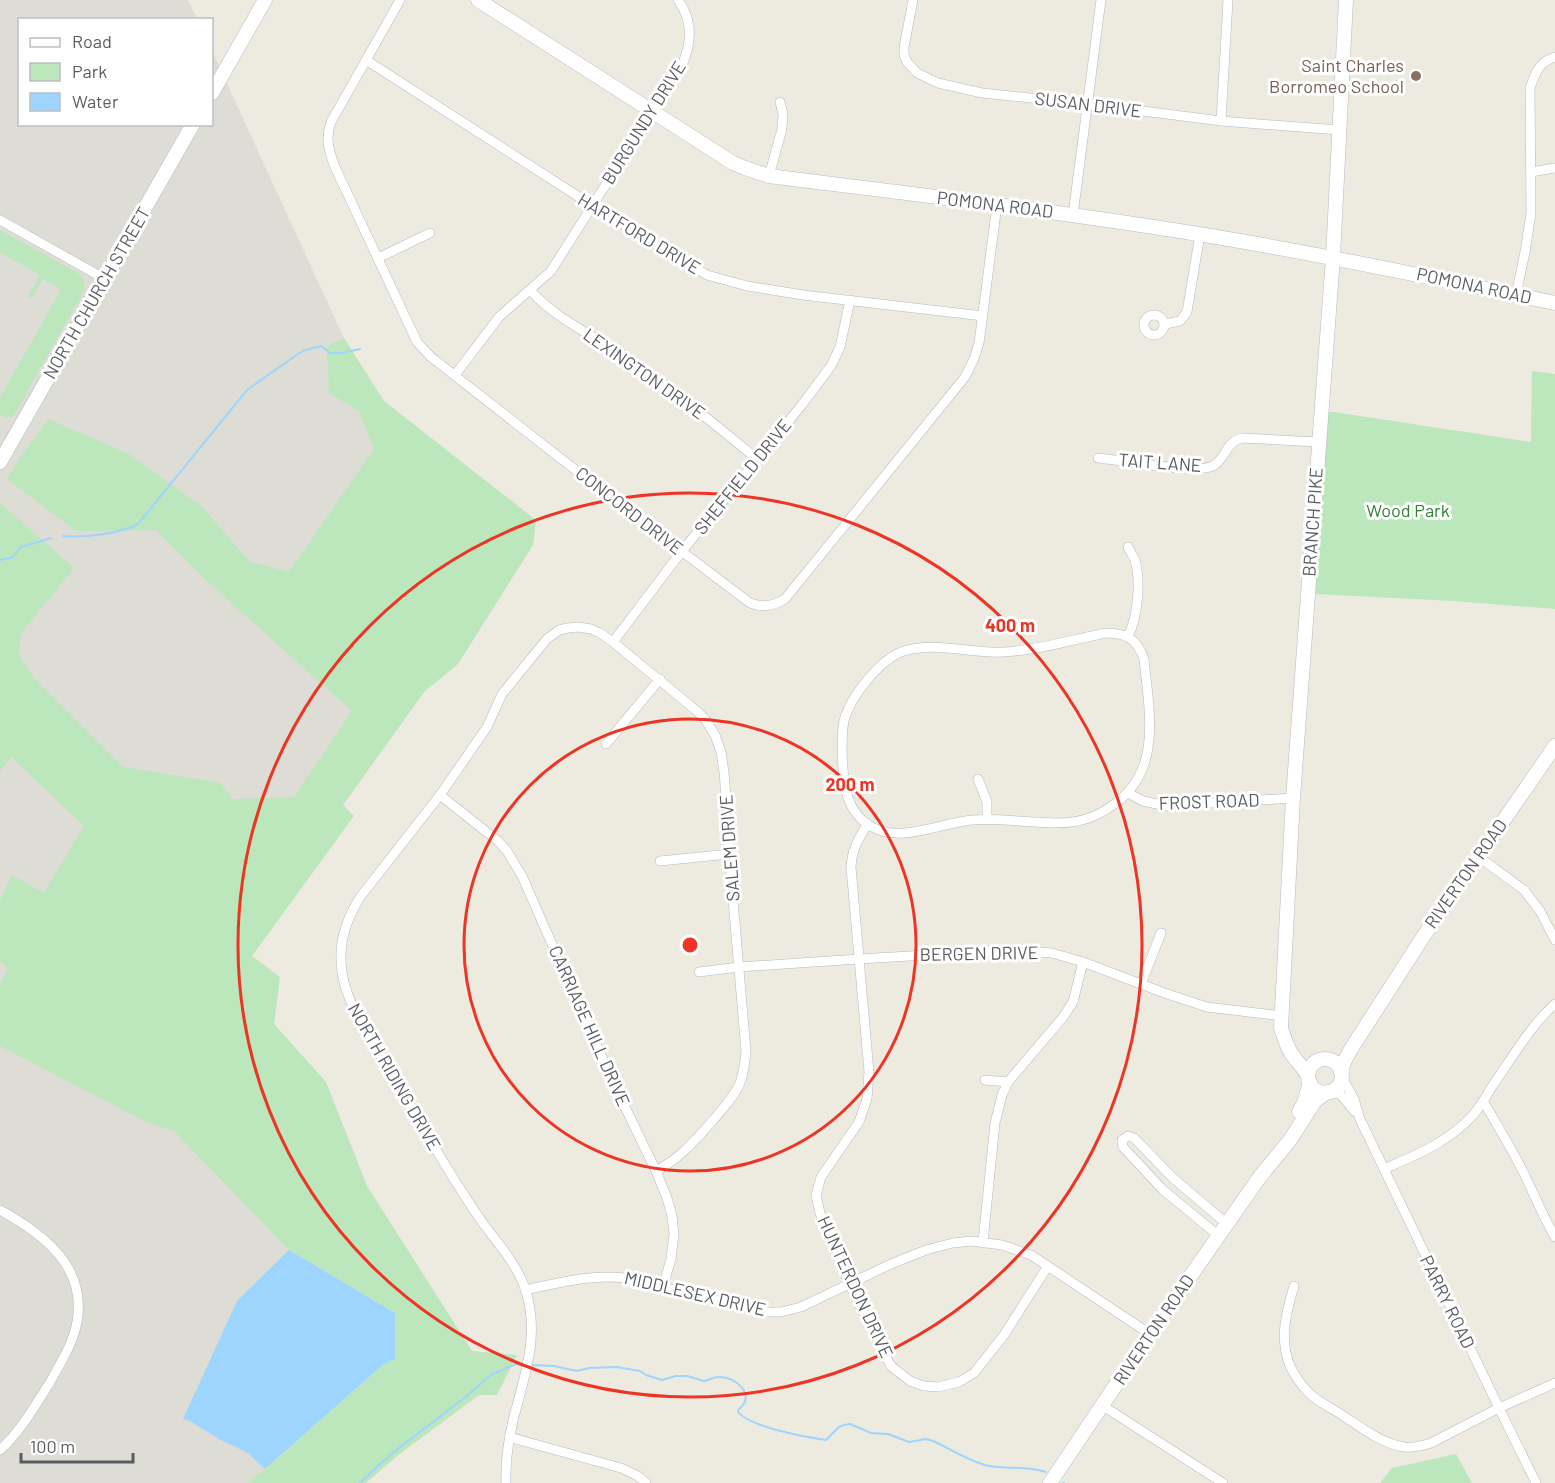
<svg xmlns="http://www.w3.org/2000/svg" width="1555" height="1483" font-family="Barlow,sans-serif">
<rect width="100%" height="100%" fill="#edeae0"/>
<!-- industrial -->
<polygon fill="#dddcd5" points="0,0 188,0 197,19 20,20 20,124 212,124 212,51 472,617 267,909 211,1034 357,1244 265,1469 247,1483 0,1483"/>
<!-- green -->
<g fill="#bce6bc">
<path d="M0 230 78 273C86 280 86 287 81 296L14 415 7 418 0 415V398L61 290 43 279 31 299 28 297 40 275 0 252Z"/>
<polygon points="344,338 384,401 536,520 533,545 458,664 425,691 343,805 354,816 252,956 280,977 274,1024 326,1082 367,1186 472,1351 517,1355 497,1395 479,1395 397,1456 366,1483 247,1483 265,1469 384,1364 395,1359 395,1313 289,1250 174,1131 146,1122 0,1046 0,984 8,969 0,961 0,900 12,875 44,893 84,826 11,757 0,771 0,503 74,568 21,633 19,656 35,679 123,767 220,783 233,799 294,797 352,711 207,581 156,530 76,531 7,479 19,459 48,419 129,454 201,506 250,562 289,572 374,449 359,411 329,393 327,346"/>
<polygon points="1532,371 1555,374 1555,609 1453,601 1315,594 1327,411 1531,442"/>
<polygon points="1456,1454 1472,1483 1380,1483 1392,1468"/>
</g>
<!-- water -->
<polygon fill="#9ed5ff" points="289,1250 395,1313 395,1359 384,1364 265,1469 248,1453 219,1439 190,1421 183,1419 237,1301"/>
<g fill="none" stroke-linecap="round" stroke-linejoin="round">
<!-- stream -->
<g stroke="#9ed5ff" stroke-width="2">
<path d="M63 536C84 538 119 534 138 524L247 390 298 354 305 350 321 346 330 353H342L360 349"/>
<polyline points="0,560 13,557 21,547 51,538"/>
<path d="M531 1365 554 1366 577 1371 589 1368 617 1367 640 1371 646 1375 662 1380 676 1376H687L704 1381C709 1380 713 1377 719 1377 735 1376 757 1395 739 1409L738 1412C750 1427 805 1437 826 1440L839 1427 844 1425 850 1424 871 1433 888 1434 909 1442 926 1439 933 1441C951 1449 970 1462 989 1466 1008 1469 1028 1466 1046 1472"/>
<polyline points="360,1483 390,1455 463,1399 491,1375 516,1364 525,1365"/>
<polyline points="1063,1483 1064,1483"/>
</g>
<defs>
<g id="street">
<path d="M400 0 331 122C325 138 329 150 334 165L417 342 431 357 610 497 750 603C763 608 773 606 785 599L965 377 974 359 979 343 997 205"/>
<polyline points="913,0 904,47 904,55 907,62 917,73 938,83 982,93 1088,104 1221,121 1339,130"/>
<polyline points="366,60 593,206 707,275 747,286 803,295 983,316"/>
<polyline points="1221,121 1228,0"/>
<polyline points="1531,172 1555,168"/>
<polyline points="769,176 782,129 783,114 780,102"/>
<polyline points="1073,215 1101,0"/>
<polyline points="0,220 105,279"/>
<polyline points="378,258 430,233"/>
<path d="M530 290C555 318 590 334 621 354 669 386 713 423 757 459"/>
<path d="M1516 295 1525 252 1531 213 1530 88C1535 74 1539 61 1555 57"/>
<circle cx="1154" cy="325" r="10"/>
<polyline points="1165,324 1180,321 1187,312 1200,234"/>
<path d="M455 375 499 317 551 271 683 63C692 41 693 20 678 0"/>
<path d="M1098 458C1119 460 1197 474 1213 466 1226 459 1225 442 1242 438L1318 442"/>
<path d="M1106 633C1127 633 1137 639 1144 659 1149 711 1163 771 1113 805 1097 817 1077 823 1058 823 1029 823 1001 818 972 820 940 823 900 844 870 826 860 820 852 809 848 798 842 782 840 733 845 717 853 694 880 659 904 651 936 641 971 654 1003 652 1035 651 1074 639 1106 633Z"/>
<path d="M1128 636C1138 617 1141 581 1135 560 1133 556 1130 551 1128 547"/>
<polyline points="613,642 682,551 801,406 831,366 840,347 850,300"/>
<polyline points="606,744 660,679"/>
<polyline points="978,779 987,802 987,819"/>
<polyline points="1128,793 1143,801 1166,806 1293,798"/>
<polyline points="440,795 498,841 507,851 522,876 611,1078 656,1171 667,1198 672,1216 674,1234 671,1259 663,1287"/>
<path d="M867 825C858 839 852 850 851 867L869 1072 867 1099 859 1122 821 1177 816 1195 820 1213 849 1283 883 1352 891 1366 910 1381 924 1386 938 1387 959 1382 974 1373 1004 1335 1048 1266"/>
<polyline points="1479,857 1524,890 1540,911 1555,940"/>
<polyline points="660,861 729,854"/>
<polyline points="699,972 739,967 859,959 1011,950 1052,953 1083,962 1167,994 1207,1007 1282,1016"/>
<polyline points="1141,984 1161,933"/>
<polyline points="1341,1076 1354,1099 1360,1119 1384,1169 1499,1408 1536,1483"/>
<polyline points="985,1080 1008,1082"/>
<polyline points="1331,1091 1341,1095 1355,1112"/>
<path d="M1483 1101C1495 1121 1507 1141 1518 1162 1531 1186 1541 1213 1555 1237"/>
<path d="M1384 1169C1416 1155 1449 1142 1473 1115 1480 1107 1486 1097 1491 1088 1511 1060 1529 1027 1555 1004"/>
<path d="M0 1210C42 1233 87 1266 77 1322 73 1344 60 1364 49 1384 34 1407 21 1431 0 1450"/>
<polyline points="1219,1236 1163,1190 1123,1147 1122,1140 1128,1136 1134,1138 1173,1178 1227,1224"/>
<polyline points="983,1242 995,1123 1002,1095 1008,1082 1064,1016 1073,1002 1083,962"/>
<path d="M1294 1286C1286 1313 1279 1339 1290 1366 1295 1376 1301 1385 1309 1393 1317 1401 1329 1407 1339 1413 1359 1426 1380 1443 1404 1447 1413 1448 1422 1446 1431 1443L1499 1408 1555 1383"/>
<path d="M525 1290C559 1283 591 1274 625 1278L766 1312H781L801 1307 891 1264 926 1250 953 1243 971 1241 1002 1245 1031 1255 1150 1334"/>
<polyline points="1103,1406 1223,1483"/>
<polyline points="509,1437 621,1468 638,1476 646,1483"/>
<path d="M506 1483C505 1456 510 1429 518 1402 528 1364 538 1331 526 1291 517 1263 496 1242 480 1219 447 1171 419 1121 390 1071 371 1038 341 999 341 960 340 936 348 916 361 896L440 795 487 727 502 694 547 639 559 630 568 628 578 627 591 629 600 633 613 642 698 712 705 719 715 735 721 752 724 772 727 810 729 854 746 1051C745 1062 744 1073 740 1083 735 1096 724 1107 715 1118 697 1138 681 1158 656 1171"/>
</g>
<g id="secondary">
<path d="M478 0 733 163 745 168 769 176C912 194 1055 211 1198 234 1317 253 1436 279 1555 303"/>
<polyline points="212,93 265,0"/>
<polyline points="0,462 193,124"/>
<circle cx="1325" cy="1076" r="17"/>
<polyline points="1341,1072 1344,1062 1351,1049 1423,937 1555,746"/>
<path d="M1308 1076C1304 1068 1298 1063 1293 1056 1287 1048 1284 1038 1281 1028L1293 798 1333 257 1346 0"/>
<polyline points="1299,1112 1304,1103 1310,1082"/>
<polyline points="1050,1483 1150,1334 1259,1178 1290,1140 1315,1101 1327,1092"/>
</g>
</defs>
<!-- street casing -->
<use href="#street" stroke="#b6b9be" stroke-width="10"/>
<!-- secondary casing -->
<use href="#secondary" stroke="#b6bac0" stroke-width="15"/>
<!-- street -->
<use href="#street" stroke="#fff" stroke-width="9"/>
<!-- secondary -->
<use href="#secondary" stroke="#fff" stroke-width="14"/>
</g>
<!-- distance rings -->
<g fill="none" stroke="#ee3525" stroke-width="3">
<circle cx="690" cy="945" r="226"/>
<circle cx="690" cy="945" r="452"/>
</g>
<!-- markers -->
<circle fill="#8d6e63" stroke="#fff" stroke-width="2" cx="1416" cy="76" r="6"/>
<g text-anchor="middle" stroke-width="6" stroke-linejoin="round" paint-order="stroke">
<!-- education labels -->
<g font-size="18" fill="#785e54" stroke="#fff" text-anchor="end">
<text x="1404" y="72">Saint Charles<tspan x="1404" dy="21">Borromeo School</tspan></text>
</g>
<!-- street labels -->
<g font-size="18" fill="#595d62" stroke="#fff">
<text transform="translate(1088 105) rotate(7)" y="6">SUSAN DRIVE</text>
<text transform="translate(644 123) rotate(-58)" y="6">BURGUNDY DRIVE</text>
<text transform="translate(995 205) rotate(7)" y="6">POMONA ROAD</text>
<text transform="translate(639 234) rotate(31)" y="6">HARTFORD DRIVE</text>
<text transform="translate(1474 286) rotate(12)" y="6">POMONA ROAD</text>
<text transform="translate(97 293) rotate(-60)" y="6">NORTH CHURCH STREET</text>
<text transform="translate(644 374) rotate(35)" y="6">LEXINGTON DRIVE</text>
<text transform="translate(1160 463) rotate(4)" y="6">TAIT LANE</text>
<text transform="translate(743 477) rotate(-51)" y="6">SHEFFIELD DRIVE</text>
<text transform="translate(629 511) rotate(38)" y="6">CONCORD DRIVE</text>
<text transform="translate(1313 522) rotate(-86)" y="6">BRANCH PIKE</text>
<text transform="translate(1209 802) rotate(-2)" y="6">FROST ROAD</text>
<text transform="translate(730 848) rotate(-94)" y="6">SALEM DRIVE</text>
<text transform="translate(1466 874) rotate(-55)" y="6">RIVERTON ROAD</text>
<text transform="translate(979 954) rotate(-1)" y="6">BERGEN DRIVE</text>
<text transform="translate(589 1026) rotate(66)" y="6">CARRIAGE HILL DRIVE</text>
<text transform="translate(394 1077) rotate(60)" y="6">NORTH RIDING DRIVE</text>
<text transform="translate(855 1287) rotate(65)" y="6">HUNTERDON DRIVE</text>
<text transform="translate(695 1294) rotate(13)" y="6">MIDDLESEX DRIVE</text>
<text transform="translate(1447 1302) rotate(64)" y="6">PARRY ROAD</text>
<text transform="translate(1154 1330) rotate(-56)" y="6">RIVERTON ROAD</text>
</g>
<!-- park labels -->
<g font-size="18" fill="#318235" stroke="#fff">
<text x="1408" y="517">Wood Park</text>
</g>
</g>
<circle cx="690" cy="945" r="9" fill="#ee3525" stroke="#fff" stroke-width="3"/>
<g font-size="18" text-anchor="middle" font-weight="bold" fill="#ee3525" stroke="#fff" stroke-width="6" stroke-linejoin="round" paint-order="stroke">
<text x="1010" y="632">400 m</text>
<text x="850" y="791">200 m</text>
</g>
<!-- legend -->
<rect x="18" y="18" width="195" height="108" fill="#ffffff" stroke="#bdbec0" stroke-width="1.5"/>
<rect x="30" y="38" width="30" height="9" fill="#ffffff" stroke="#bdbec0" stroke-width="1.5"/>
<text x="72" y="48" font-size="18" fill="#595d62">Road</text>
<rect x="30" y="63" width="30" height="18" fill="#bce6bc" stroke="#bdbec0" stroke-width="1.5"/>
<text x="72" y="78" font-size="18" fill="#595d62">Park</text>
<rect x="30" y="93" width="30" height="18" fill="#9ed5ff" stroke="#bdbec0" stroke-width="1.5"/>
<text x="72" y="108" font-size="18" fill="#595d62">Water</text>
<!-- scale -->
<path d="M21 1453v9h112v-9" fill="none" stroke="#595d62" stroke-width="3"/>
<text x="30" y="1453" font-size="18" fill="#595d62" stroke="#ffffff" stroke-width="4.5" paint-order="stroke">100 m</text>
</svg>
